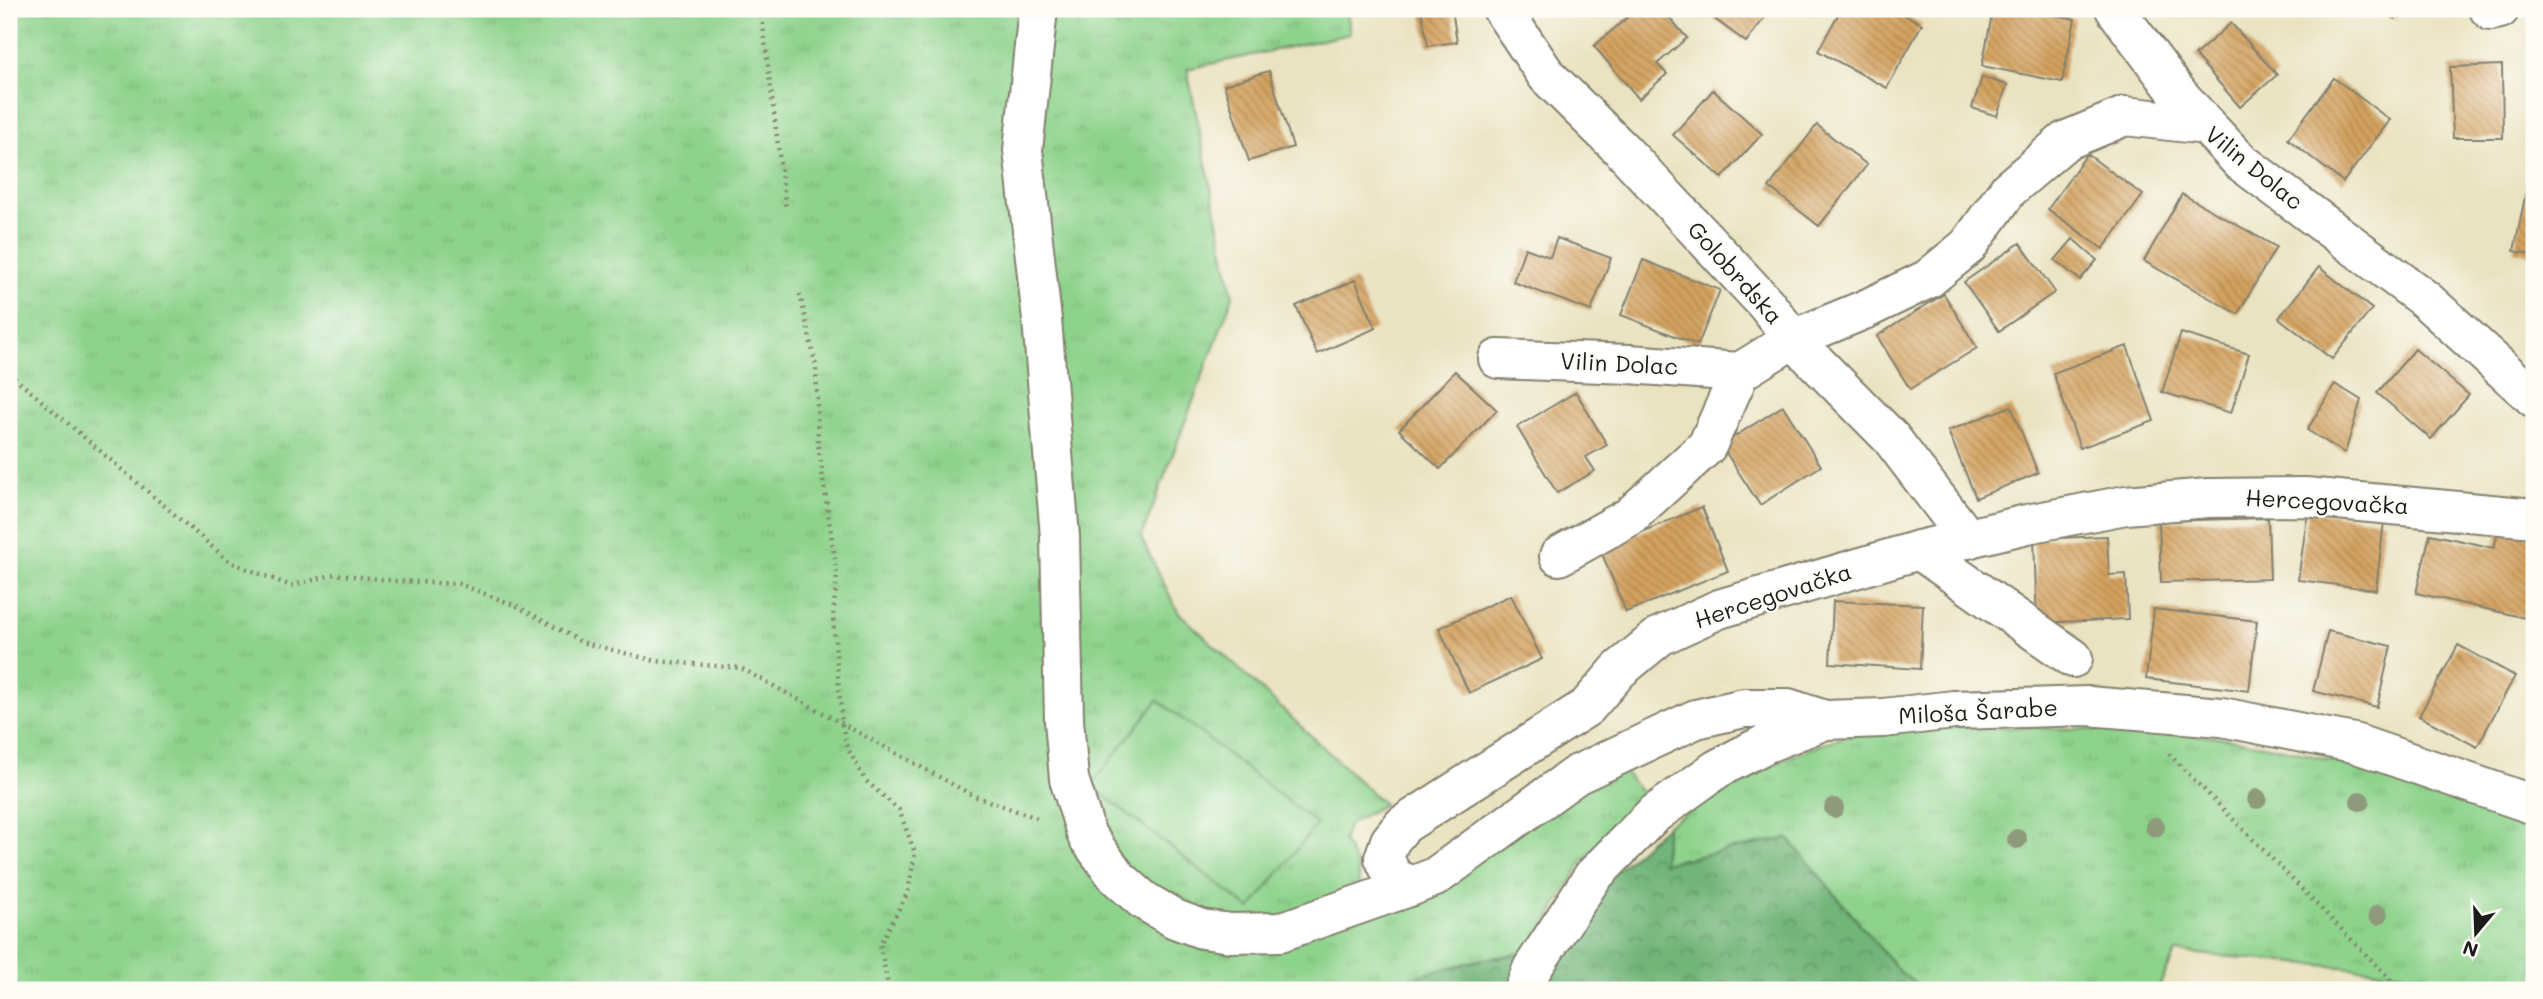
<svg xmlns="http://www.w3.org/2000/svg" width="2543" height="999" font-family="Mali,sans-serif">
<defs>
<pattern id="grass-tufts" width="24" height="20" patternUnits="userSpaceOnUse" patternTransform="scale(1.75)"><rect width="24" height="20" fill="#8ed38c"/><path d="M3 7l-1-3M5 7V3M7 7l1-3M15 17l-1-3M17 17v-4M19 17l1-3" fill="none" stroke="#7ab578"/></pattern>
<pattern id="forest-crowns" width="20" height="18" patternUnits="userSpaceOnUse" patternTransform="scale(1.75)"><rect width="20" height="18" fill="#72b578"/><path d="M2 6a3 3 0 1 1 6 0M12 15a3 3 0 1 1 6 0" fill="none" stroke="#5d9262"/></pattern>
<pattern id="building-back-hatch" width="6" height="6" patternUnits="userSpaceOnUse" patternTransform="scale(1.75)"><rect width="6" height="6" fill="#d4a25f"/><path d="M-1 5l2 2M0 0l6 6M5-1l2 2" fill="none" stroke="#ab834e"/></pattern>
</defs>
<rect width="100%" height="100%" fill="#fdfcf7"/>
<filter id="ink" filterUnits="userSpaceOnUse"><feTurbulence type="fractalNoise" baseFrequency=".0143" numOctaves="2"/><feDisplacementMap in="SourceGraphic" scale="14" xChannelSelector="R" yChannelSelector="G"/><feConvolveMatrix kernelMatrix="1 2 1 2 8 2 1 2 1" color-interpolation-filters="sRGB"/></filter>
<filter id="wash" filterUnits="userSpaceOnUse"><feTurbulence type="fractalNoise" baseFrequency=".00686" numOctaves="4" result="noise"/><feDisplacementMap in="SourceGraphic" scale="28" xChannelSelector="R" yChannelSelector="G"/><feGaussianBlur stdDeviation="1.57" result="paint"/><feColorMatrix in="noise" values="0 0 0 0 0 0 0 0 0 0 0 0 0 0 0 0 0 1.4 0 .05"/><feComposite in="paint" operator="in"/></filter>
<g filter="url(#wash)">
<rect width="100%" height="100%" fill="#eae3c1"/>
<!-- grass -->
<g fill="url(#grass-tufts)" stroke="#557854" stroke-width="2">
<polygon points="9,9 1032,9 1059,720 1113,880 1284,946 1620,766 1647,800 1614,826 1582,862 1530,952 1479,960 1387,984 1384,990 9,990"/>
<polygon points="1043,9 1347,9 1350,34 1187,69 1233,296 1141,538 1178,612 1384,804 1349,824 1343,840 1357,866 1360,890 1279,927 1177,914 1092,834 1029,150"/>
<path d="M1947 726C2016 727 2086 728 2155 733 2178 735 2202 734 2224 738 2331 755 2437 788 2534 834V990H2436L2427 975 2176 952 2157 990H1926L1900 972 1663 863 1667 825C1726 789 1787 751 1856 734 1884 727 1917 728 1947 726Z"/>
</g>
<!-- forest -->
<polygon fill="url(#forest-crowns)" stroke="#47684a" stroke-width="2" points="1667,825 1663,863 1788,838 1900,972 1926,990 1384,990 1387,984 1479,960 1560,948 1601,885"/>
<!-- pitch -->
<polygon fill="#8ed38c" stroke="#557854" stroke-width="2" points="1158,700 1317,824 1250,909 1091,785"/>
<g id="blocks">
<!-- building -->
<g fill="url(#building-back-hatch)">
<polygon points="1421,9 1452,9 1457,42 1428,46"/>
<polygon points="1637,9 1662,9 1687,38 1657,64 1667,74 1639,99 1594,46"/>
<polygon points="1701,9 1771,9 1746,42"/>
<polygon points="1841,9 1894,9 1922,24 1887,88 1818,51"/>
<polygon points="1993,9 2025,9 2075,19 2062,82 1982,66"/>
<polygon points="2382,9 2403,9 2395,19"/>
<polygon points="2231,23 2277,75 2240,107 2195,55"/>
<polygon points="2502,65 2503,138 2453,138 2450,67"/>
<polygon points="1269,71 1293,147 1249,161 1224,85"/>
<polygon points="1982,77 2007,85 1997,116 1972,108"/>
<polygon points="2334,78 2390,120 2343,182 2288,139"/>
<polygon points="1713,90 1762,134 1722,178 1673,135"/>
<polygon points="1817,125 1867,165 1819,226 1769,187"/>
<polygon points="2087,154 2143,195 2103,249 2048,209"/>
<polygon points="2528,182 2534,183 2534,255 2514,251"/>
<polygon points="2182,194 2276,247 2238,314 2144,261"/>
<polygon points="1557,238 1611,258 1591,311 1513,282 1525,248 1550,257"/>
<polygon points="2073,239 2097,260 2080,280 2055,260"/>
<polygon points="2020,243 2055,292 1999,331 1964,282"/>
<polygon points="1643,260 1720,290 1698,345 1621,315"/>
<polygon points="2319,267 2372,309 2332,359 2279,318"/>
<polygon points="1355,280 1376,328 1317,354 1296,306"/>
<polygon points="1944,294 1977,348 1910,389 1877,336"/>
<polygon points="2181,333 2249,354 2231,413 2162,392"/>
<polygon points="2127,346 2154,421 2080,448 2053,373"/>
<polygon points="2415,349 2469,395 2431,439 2377,393"/>
<polygon points="1455,371 1497,410 1440,469 1399,430"/>
<polygon points="2335,384 2361,400 2345,453 2307,430"/>
<polygon points="1576,392 1607,445 1586,457 1595,471 1557,493 1517,427"/>
<polygon points="1783,406 1821,466 1760,505 1721,445"/>
<polygon points="2011,406 2038,473 1976,498 1948,431"/>
<polygon points="1702,507 1728,571 1626,612 1600,549"/>
<polygon points="2308,511 2384,521 2376,590 2298,580"/>
<polygon points="2268,518 2270,579 2161,582 2159,521"/>
<polygon points="2499,528 2534,537 2534,620 2416,593 2430,534 2494,548"/>
<polygon points="2107,536 2109,575 2126,574 2128,619 2037,623 2034,539"/>
<polygon points="1511,595 1542,659 1469,693 1439,628"/>
<polygon points="1833,601 1923,605 1920,669 1830,663"/>
<polygon points="2154,609 2257,621 2249,691 2146,679"/>
<polygon points="2328,631 2391,646 2377,707 2313,691"/>
<polygon points="2458,645 2515,676 2477,747 2419,716"/>
</g>
</g>
</g>
<g filter="url(#ink)">
<use href="#blocks" fill-opacity="0" stroke="#83806e" stroke-width="2"/>
<g fill="none" stroke-linecap="round" stroke-linejoin="round">
<defs>
<g id="minor">
<polyline points="1038,9 1023,150 1042,320 1060,537 1064,720 1069,779 1087,836 1117,877 1143,900 1175,919 1202,929 1231,933 1280,932 1412,886"/>
<polyline points="1502,9 1547,76 1625,153 1766,304 1793,339 1891,438 1968,539"/>
<polyline points="2115,9 2180,96 2206,125"/>
<polyline points="2489,9 2491,11 2500,9"/>
<polyline points="1498,359 1629,364 1740,372"/>
<polyline points="1919,550 2073,658"/>
<polyline points="1559,556 1629,517 1707,446 1740,372 1793,339 1866,309 1928,279 1968,246 2009,189 2065,141 2125,116 2206,125 2241,162 2426,300 2534,398"/>
<polyline points="1825,720 1788,708 1744,708 1696,719 1576,775 1435,877 1412,886 1393,877 1384,858 1390,841 1403,825 1587,707 1619,670 1660,636 1719,609 1919,550 2027,524 2126,505 2208,498 2305,497 2534,518"/>
<polyline points="1524,990 1532,969 1593,876 1653,815 1717,769 1767,743 1825,720 1883,718 1954,710 2088,706 2222,717 2354,743 2534,805"/>
</g>
</defs>
<!-- minor casing -->
<use href="#minor" stroke="#83806e" stroke-width="42"/>
<!-- path -->
<g stroke="#83806e" stroke-width="4.5" stroke-dasharray="2 5" stroke-linecap="butt">
<polyline points="761,9 786,210"/>
<polyline points="800,294 816,366 818,444 837,574 833,617 842,724 847,747 865,780 899,810 915,853 908,892 880,944 889,990"/>
<polyline points="9,366 12,375"/>
<polyline points="9,373 230,562 291,586 335,574 396,581 459,584 517,606 581,642 656,661 741,668 974,796 1040,819"/>
<polyline points="2169,754 2401,990"/>
</g>
<!-- minor -->
<use href="#minor" stroke="#fff" stroke-width="38"/>
</g>
<!-- trees -->
<g fill="#8f997c">
<circle cx="2257" cy="799" r="10"/>
<circle cx="2360" cy="801" r="10"/>
<circle cx="1834" cy="808" r="10"/>
<circle cx="2155" cy="827" r="10"/>
<circle cx="2017" cy="839" r="10"/>
<circle cx="2378" cy="915" r="10"/>
</g>
</g>
<g text-anchor="middle" stroke-width="5" stroke-linejoin="round" paint-order="stroke">
<!-- street labels -->
<g font-size="23" fill="#1c1c1c" stroke="#fdfcf7">
<text transform="translate(2254 168) rotate(39)" y="8">Vilin Dolac</text>
<text transform="translate(1735 273) rotate(48)" y="8">Golobrdska</text>
<text transform="translate(1619 364) rotate(3)" y="8">Vilin Dolac</text>
<text transform="translate(2327 502) rotate(3)" y="8">Hercegovačka</text>
<text transform="translate(1773 596) rotate(-18)" y="8">Hercegovačka</text>
<text transform="translate(1978 712) rotate(-3)" y="8">Miloša Šarabe</text>
</g>
</g>
<!-- margin -->
<rect width="2543" height="999" fill="none" stroke="#fdfcf7" stroke-width="35"/>
<!-- north arrow -->
<g transform="translate(2476 933) rotate(199)" stroke="#fdfcf7" stroke-width="5" paint-order="stroke">
<path d="M0-5L12 26L0 18L-12 26Z" fill="#1c1c1c"/>
<text y="-10" font-size="19" font-weight="bold" text-anchor="middle" fill="#1c1c1c">N</text>
</g>
</svg>
